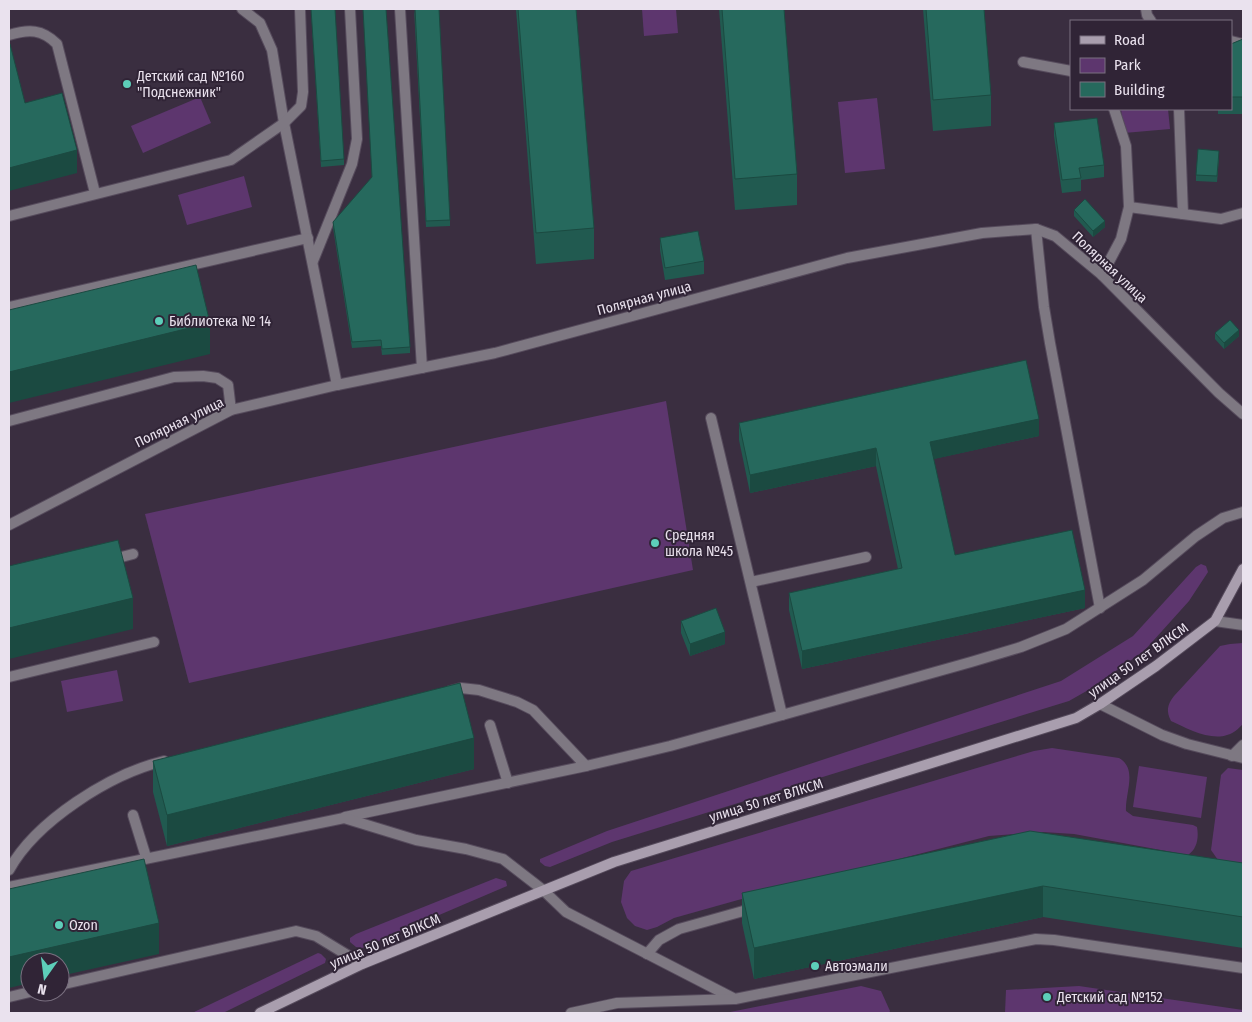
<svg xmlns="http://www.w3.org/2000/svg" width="1252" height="1022" font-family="'Fira Sans Condensed',sans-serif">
<rect width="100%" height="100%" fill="#3a2e40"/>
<!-- green -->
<g fill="#5d366e">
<polygon points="642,9 676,9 678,33 644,36"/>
<polygon points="200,97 211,123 143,153 131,126"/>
<polygon points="877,98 885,169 845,173 838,102"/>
<polygon points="1121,109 1168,109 1170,129 1124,133"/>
<polygon points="244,176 252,207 187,225 178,195"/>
<polygon points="666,401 693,570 189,683 145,514"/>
<polygon points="1201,564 1206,566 1208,572 1189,601 1144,651 1090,689 1069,701 612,842 550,867 545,866 540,862 540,859 607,831 1061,681 1133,636 1196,567"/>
<path d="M1243 643V724C1238 729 1234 733 1227 735 1210 741 1186 728 1171 721 1166 711 1167 705 1174 696L1220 646 1230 644Z"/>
<polygon points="117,670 123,701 67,712 61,681"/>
<path d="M1052 748 1119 758C1138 769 1125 793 1126 811L1133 816 1193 825 1197 827C1199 838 1197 849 1188 855L1074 834 1043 832 989 836 738 900 674 918 657 927 647 930 635 926 627 918 621 902 624 881 631 871 1034 751Z"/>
<polygon points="1139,766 1207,777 1201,818 1133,807"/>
<polygon points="1228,768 1243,770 1243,865 1218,860 1211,850 1221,775"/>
<polygon points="496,878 506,881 507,886 362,948 356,947 350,942 350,938 356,934"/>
<polygon points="318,953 321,954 326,959 325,963 223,1013 192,1013"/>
<polygon points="861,986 881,991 890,1011 889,1013 725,1013"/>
<polygon points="1079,986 1243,1010 1243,1013 1005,1013 1006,990"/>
</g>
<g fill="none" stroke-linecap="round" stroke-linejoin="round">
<defs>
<g id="service">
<polyline points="242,9 260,23 272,50 284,123 337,385"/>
<polyline points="400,9 422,368"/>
<polyline points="1146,9 1147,15 1151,21"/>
<path d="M9 35C29 29 42 29 57 44L95 193"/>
<polyline points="1231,41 1243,44"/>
<polyline points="1023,62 1071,71"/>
<polyline points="1179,109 1183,214"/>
<polyline points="1129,207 1221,219 1243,213"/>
<polyline points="9,216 231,160 284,123 301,106 303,92 300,9"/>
<polyline points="1036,229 1044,307 1050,343 1100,608"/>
<polyline points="313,261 352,164 357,139 350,9"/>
<polyline points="1102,275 1121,239 1129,207 1126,146 1114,109"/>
<polyline points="9,307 308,238"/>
<polyline points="711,418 782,715 971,662 1021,647 1066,629 1143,580 1196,536 1223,518 1243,512"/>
<polyline points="9,421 174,377 203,376 217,378 228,385 231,410"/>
<polyline points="110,560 133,554"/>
<polyline points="751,582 866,557"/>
<polyline points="1215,621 1243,625"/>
<polyline points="9,677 154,642"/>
<polyline points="450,691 461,688 479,690 517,702 533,710 586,766"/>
<polyline points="1100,704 1162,735 1187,744 1243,758"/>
<polyline points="490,725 508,783"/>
<polyline points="1232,756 1243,745"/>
<polyline points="133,815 146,857"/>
<polyline points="345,817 586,766 670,746 782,715"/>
<path d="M9 870C36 821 110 774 164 761"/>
<polyline points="9,887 344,818 416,840 466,849 503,859 543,890 566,912 735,999 1036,939 1054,940 1243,968"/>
<polyline points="647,954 659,940 679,929 754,908"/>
<polyline points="60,985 296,931 316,936 362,964"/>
<polyline points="9,997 30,992"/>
<polyline points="571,1013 617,1003 734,999"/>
</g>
<polyline id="minor" points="9,525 231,410 337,385 495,353 847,258 982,233 1036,229 1055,236 1102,275 1219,393 1243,414"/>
<polyline id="secondary" points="260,1013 362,964 614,862 1076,718 1100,704 1156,666 1215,621 1243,569"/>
</defs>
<!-- service casing -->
<use href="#service" stroke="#564b5c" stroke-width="12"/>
<!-- minor casing -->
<use href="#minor" stroke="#564b5c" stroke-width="12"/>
<!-- secondary casing -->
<use href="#secondary" stroke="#564b5c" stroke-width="12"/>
<!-- service -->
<use href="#service" stroke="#7e7882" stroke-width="10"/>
<!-- minor -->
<use href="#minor" stroke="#7e7882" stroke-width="10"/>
<!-- secondary -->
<use href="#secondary" stroke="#a99eae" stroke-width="10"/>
</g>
<!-- wall -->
<g fill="#215a50">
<polygon points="311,9 344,159 344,165 321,167"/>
<polygon points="414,9 450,220 450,226 426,227"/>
<polygon points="516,9 576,9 594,228 594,259 536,264"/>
<polygon points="719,9 784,9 797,174 797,205 735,210"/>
<polygon points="923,9 984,9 991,95 991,126 933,131"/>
<polygon points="1243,39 1243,114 1218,114 1218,109 1231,109 1231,44"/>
<polygon points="1054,123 1104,165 1104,177 1081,180 1081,191 1062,193 1054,136"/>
<polygon points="1219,157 1217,182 1196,181 1196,175"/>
<polygon points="1074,210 1105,227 1093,237 1074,216"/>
<polygon points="333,222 410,347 410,353 382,355 381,346 352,348 333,228"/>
<polygon points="660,238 704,261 704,274 665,280 660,250"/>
<polygon points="1215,333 1239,336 1224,349 1215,339"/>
<polygon points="739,423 1039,436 933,459 955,555 1085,608 802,669 789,610 789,593 898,569 876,466 750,493 739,440"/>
<polygon points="681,621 725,644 690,656 681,633"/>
<polygon points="153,761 474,769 167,846 153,792"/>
<polygon points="1243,863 1243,948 1043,917 754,979 742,923 742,893"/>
</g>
<!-- shaded-wall -->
<g fill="#1b4a41">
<polygon points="77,150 77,173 9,191 9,168"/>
<polygon points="1105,221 1105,227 1093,237 1093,231"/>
<polygon points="210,323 210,354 9,403 9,372"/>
<polygon points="1239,330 1239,336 1224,349 1224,343"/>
<polygon points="1039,419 1039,436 930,460 930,442"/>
<polygon points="876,448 876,466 750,493 750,475"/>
<polygon points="1085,590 1085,608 802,669 802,651"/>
<polygon points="133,598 133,629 9,659 9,628"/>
<polygon points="725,632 725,644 690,656 690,644"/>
<polygon points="474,738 474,769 167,846 167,815"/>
<polygon points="1043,886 1043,917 754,979 754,948"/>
<polygon points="159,923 159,954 60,976 60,962 30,962 30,983 9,988 9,957"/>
</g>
<!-- building -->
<g fill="#26695d" stroke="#1b4a41">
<polygon points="311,9 335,9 344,159 321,161"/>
<polygon points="363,9 386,9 410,347 382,349 381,340 352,342 333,222 372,177"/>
<polygon points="415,9 439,9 450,220 426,221"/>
<polygon points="518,9 576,9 594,228 536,233"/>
<polygon points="722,9 784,9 797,174 735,179"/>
<polygon points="926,9 984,9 991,95 933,100"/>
<polygon points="1243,39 1243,97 1231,97 1231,44"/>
<polygon points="9,44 10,44 25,103 62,93 77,150 9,168"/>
<polygon points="1097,118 1104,165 1079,168 1081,178 1062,180 1054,123"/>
<polygon points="1198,149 1219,151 1217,176 1196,175"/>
<polygon points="1085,199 1105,221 1093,231 1074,210"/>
<polygon points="698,231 704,261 665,268 660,238"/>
<polygon points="196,265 210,323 9,372 9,310"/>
<polygon points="1230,320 1239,330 1224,343 1215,333"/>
<polygon points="1026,360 1039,419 930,442 955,555 1072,530 1085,590 802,651 789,593 902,568 876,448 750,475 739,423"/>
<polygon points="118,540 133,598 9,628 9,566"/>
<polygon points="716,608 725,632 690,644 681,621"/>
<polygon points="460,683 474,738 167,815 153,761"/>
<polygon points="1030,831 1243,863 1243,917 1043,886 754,948 742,893"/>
<polygon points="144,859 159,923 9,957 9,889"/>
</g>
<!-- markers -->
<g fill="#5dceb9" stroke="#302436" stroke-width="2">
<circle cx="127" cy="84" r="5"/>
<circle cx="159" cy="321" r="5"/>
<circle cx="655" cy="543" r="5"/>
<circle cx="59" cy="925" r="5"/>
<circle cx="815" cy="966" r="5"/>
<circle cx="1047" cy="997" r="5"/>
</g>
<g text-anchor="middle" stroke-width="4" stroke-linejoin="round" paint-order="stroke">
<!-- poi labels -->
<g font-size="14" fill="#eae2ee" stroke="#302436" text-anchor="start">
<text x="137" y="81">Детский сад №160<tspan x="137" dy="16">"Подснежник"</tspan></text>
<text x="169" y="326">Библиотека № 14</text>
<text x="665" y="540">Средняя<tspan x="665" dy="16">школа №45</tspan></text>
<text x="69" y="930">Ozon</text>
<text x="825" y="971">Автоэмали</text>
<text x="1057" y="1002">Детский сад №152</text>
</g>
<!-- street labels -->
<g font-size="14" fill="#eae2ee" stroke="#302436">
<text transform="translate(1110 267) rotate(43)" y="5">Полярная улица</text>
<text transform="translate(644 298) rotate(-15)" y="5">Полярная улица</text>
<text transform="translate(179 422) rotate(-26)" y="5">Полярная улица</text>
<text transform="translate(1138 660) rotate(-35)" y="5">улица 50 лет ВЛКСМ</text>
<text transform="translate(766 800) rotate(-17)" y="5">улица 50 лет ВЛКСМ</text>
<text transform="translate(385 941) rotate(-23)" y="5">улица 50 лет ВЛКСМ</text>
</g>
</g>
<!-- border -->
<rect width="1252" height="1022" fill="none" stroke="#eae2ee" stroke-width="20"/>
<!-- legend -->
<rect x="1070" y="20" width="162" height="90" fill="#302436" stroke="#7a7080"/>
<rect x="1080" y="36" width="25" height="8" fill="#a99eae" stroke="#7a7080"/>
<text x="1114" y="45" font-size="15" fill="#eae2ee">Road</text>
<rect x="1080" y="58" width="25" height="15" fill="#5d366e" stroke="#7a7080"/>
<text x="1114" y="70" font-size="15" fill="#eae2ee">Park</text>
<rect x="1080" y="82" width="25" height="15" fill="#26695d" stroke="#7a7080"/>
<text x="1114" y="95" font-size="15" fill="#eae2ee">Building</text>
<!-- north arrow -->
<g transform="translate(45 977) rotate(194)"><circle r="24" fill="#302436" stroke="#7a7080"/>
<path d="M0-4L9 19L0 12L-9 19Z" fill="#5dceb9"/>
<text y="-8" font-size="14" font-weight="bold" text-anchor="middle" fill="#eae2ee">N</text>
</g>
</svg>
